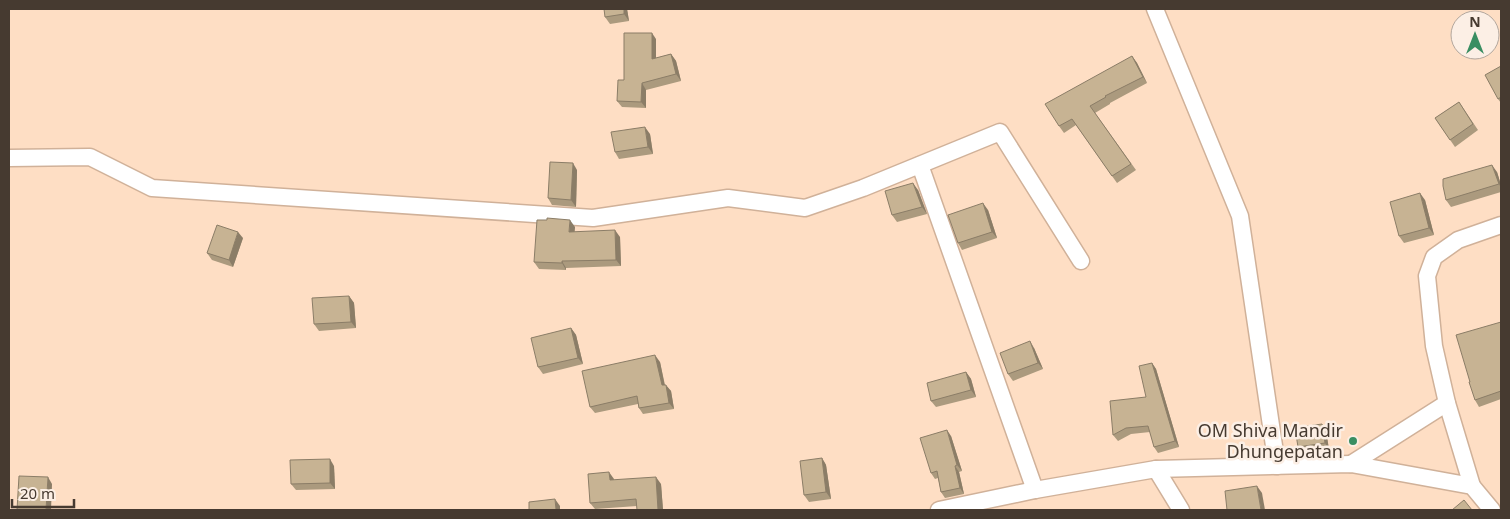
<svg xmlns="http://www.w3.org/2000/svg" width="1510" height="519" font-family="'Noto Sans',sans-serif">
<rect width="100%" height="100%" fill="#fedec4"/>
<g fill="none" stroke-linecap="round" stroke-linejoin="round">
<defs>
<g id="street">
<polyline points="1155,9 1240,216 1277,466"/>
<polyline points="9,158 90,157 152,188 593,218 728,198 805,208 863,188 1000,132 1081,261"/>
<polyline points="920,165 1035,490"/>
<polyline points="1351,464 1447,403"/>
<polyline points="1156,469 1181,510"/>
<polyline points="1472,486 1447,403 1434,346 1427,276 1434,257 1458,240 1501,225"/>
<polyline points="939,510 1035,490 1156,469 1351,464 1472,486 1492,510"/>
</g>
</defs>
<!-- street casing -->
<use href="#street" stroke="#d0b199" stroke-width="19"/>
<!-- street -->
<use href="#street" stroke="#fff" stroke-width="16"/>
</g>
<!-- wall -->
<g fill="#ab9a7e">
<polygon points="627,9 629,21 610,24 605,17"/>
<polygon points="656,39 656,58 671,54 676,61 681,81 646,90 646,108 622,107 617,101 624,80"/>
<polygon points="1132,56 1137,63 1147,83 1110,103 1110,104 1095,113 1136,170 1117,183 1076,125 1064,133 1059,126"/>
<polygon points="1501,66 1501,103 1498,99"/>
<polygon points="1459,102 1478,130 1455,147 1435,118"/>
<polygon points="650,134 653,154 619,159 615,152"/>
<polygon points="577,170 576,207 552,205 548,198"/>
<polygon points="1497,172 1501,185 1501,192 1451,207 1446,200"/>
<polygon points="918,190 927,214 897,222 892,215"/>
<polygon points="1425,200 1434,235 1404,243 1399,236"/>
<polygon points="988,210 997,238 962,250 958,243"/>
<polygon points="575,227 574,232 620,237 621,266 566,268 566,270 539,269 534,262"/>
<polygon points="243,238 233,267 212,260 207,253"/>
<polygon points="349,296 354,303 356,328 319,331 314,324"/>
<polygon points="1501,323 1501,399 1479,407 1475,400 1470,382"/>
<polygon points="571,328 576,335 583,364 543,374 538,367"/>
<polygon points="1034,348 1043,369 1013,381 1008,374"/>
<polygon points="660,362 665,385 671,391 674,409 643,414 639,408 638,404 595,413 590,407"/>
<polygon points="1152,363 1156,369 1179,447 1158,453 1154,447 1150,432 1131,434 1118,441 1113,435 1146,397"/>
<polygon points="966,372 971,379 976,397 936,407 931,401"/>
<polygon points="1322,424 1326,430 1329,450 1303,454 1298,447"/>
<polygon points="951,436 962,471 959,472 964,494 945,498 941,492 938,478 935,479 931,473"/>
<polygon points="822,458 826,465 831,499 809,502 804,495"/>
<polygon points="334,466 335,489 296,490 291,484"/>
<polygon points="614,479 614,480 661,484 663,510 637,510 637,506 595,509 590,503"/>
</g>
<!-- shaded-wall -->
<g fill="#8b7d67">
<polygon points="624,9 627,9 629,21 624,14"/>
<polygon points="652,33 656,39 656,66 652,59"/>
<polygon points="671,54 676,61 681,81 676,74"/>
<polygon points="1132,56 1137,63 1147,83 1143,77"/>
<polygon points="642,83 646,90 646,108 641,102"/>
<polygon points="645,127 650,134 653,154 648,147"/>
<polygon points="573,163 577,170 576,207 571,200"/>
<polygon points="1492,165 1497,172 1501,185 1501,188 1499,184"/>
<polygon points="913,183 918,190 927,214 922,207"/>
<polygon points="1420,193 1425,200 1434,235 1429,228"/>
<polygon points="983,203 988,210 997,238 992,232"/>
<polygon points="570,220 575,227 574,239 569,232"/>
<polygon points="615,230 620,237 621,266 616,260"/>
<polygon points="238,232 243,238 233,267 229,260"/>
<polygon points="562,261 566,268 566,270 562,263"/>
<polygon points="349,296 354,303 356,328 351,322"/>
<polygon points="571,328 576,335 583,364 578,358"/>
<polygon points="1030,341 1034,348 1043,369 1038,363"/>
<polygon points="655,355 660,362 666,392 662,385"/>
<polygon points="1152,363 1156,369 1179,447 1175,441"/>
<polygon points="966,372 971,379 976,397 971,390"/>
<polygon points="666,385 671,391 674,409 669,403"/>
<polygon points="1322,424 1326,430 1329,450 1325,443"/>
<polygon points="947,430 951,436 962,471 957,465"/>
<polygon points="822,458 826,465 831,499 826,492"/>
<polygon points="330,459 334,466 335,489 330,483"/>
<polygon points="955,466 959,472 964,494 960,488"/>
<polygon points="609,472 614,479 614,487 610,480"/>
<polygon points="48,477 52,484 51,510 46,510"/>
<polygon points="656,477 661,484 663,510 658,510"/>
<polygon points="1257,486 1262,493 1265,510 1261,510"/>
<polygon points="555,499 560,506 560,510 556,510"/>
</g>
<!-- building -->
<g fill="#c7b393" stroke="#8b7d67">
<polygon points="604,9 624,9 624,14 605,17"/>
<polygon points="624,33 652,33 652,59 671,54 676,74 642,83 641,102 617,101 618,80 624,80"/>
<polygon points="1132,56 1143,77 1105,96 1106,97 1090,106 1131,164 1112,176 1072,119 1059,126 1045,104"/>
<polygon points="1501,66 1501,97 1498,99 1485,75"/>
<polygon points="1459,102 1473,124 1450,140 1435,118"/>
<polygon points="645,127 648,147 615,152 611,132"/>
<polygon points="550,162 573,163 571,200 548,198"/>
<polygon points="1492,165 1499,184 1446,200 1443,186 1443,179"/>
<polygon points="913,183 922,207 892,215 885,191"/>
<polygon points="1420,193 1429,228 1399,236 1390,202"/>
<polygon points="983,203 992,232 958,243 948,215"/>
<polygon points="547,218 570,220 569,232 615,230 616,260 562,261 562,263 534,262 537,220 547,220"/>
<polygon points="217,225 238,232 229,260 207,253"/>
<polygon points="349,296 351,322 314,324 312,298"/>
<polygon points="1501,322 1501,391 1475,400 1469,382 1470,382 1456,335"/>
<polygon points="571,328 578,358 538,367 531,338"/>
<polygon points="1030,341 1038,363 1008,374 1000,353"/>
<polygon points="655,355 662,385 666,385 669,403 639,408 637,396 590,407 582,371"/>
<polygon points="1152,363 1175,441 1154,447 1148,426 1126,428 1113,435 1110,401 1146,397 1139,366"/>
<polygon points="966,372 971,390 931,401 927,383"/>
<polygon points="1322,424 1325,443 1298,447 1295,428"/>
<polygon points="947,430 957,465 955,466 960,488 941,492 937,471 931,473 920,438"/>
<polygon points="822,458 826,492 804,495 800,461"/>
<polygon points="330,459 330,483 291,484 290,460"/>
<polygon points="609,472 610,480 656,477 658,510 637,510 636,499 590,503 588,474"/>
<polygon points="19,476 48,477 46,510 17,510"/>
<polygon points="1257,486 1261,510 1227,510 1225,491"/>
<polygon points="555,499 556,510 529,510 529,502"/>
<polygon points="1464,500 1472,510 1452,510"/>
</g>
<!-- markers -->
<circle fill="#398e62" stroke="#fcefe5" stroke-width="2" cx="1353" cy="441" r="5"/>
<g text-anchor="middle" stroke-width="5" stroke-linejoin="round" paint-order="stroke">
<!-- poi labels -->
<g font-size="18" fill="#463a30" stroke="#fcefe5" text-anchor="end">
<text x="1343" y="437">OM Shiva Mandir<tspan x="1343" dy="21">Dhungepatan</tspan></text>
</g>
</g>
<!-- border -->
<rect width="1510" height="519" fill="none" stroke="#463a30" stroke-width="20"/>
<!-- north arrow -->
<g transform="translate(1475 35)"><circle r="24" fill="#fcefe5" stroke="#b3a79d"/>
<path d="M0-4L9 19L0 12L-9 19Z" fill="#398e62"/>
<text y="-8" font-size="14" font-weight="bold" text-anchor="middle" fill="#463a30">N</text>
</g>
<!-- scale -->
<path d="M12 499v8h62v-8" fill="none" stroke="#463a30" stroke-width="2.5"/>
<text x="20" y="499" font-size="15" fill="#463a30" stroke="#fcefe5" stroke-width="4" paint-order="stroke">20 m</text>
</svg>
